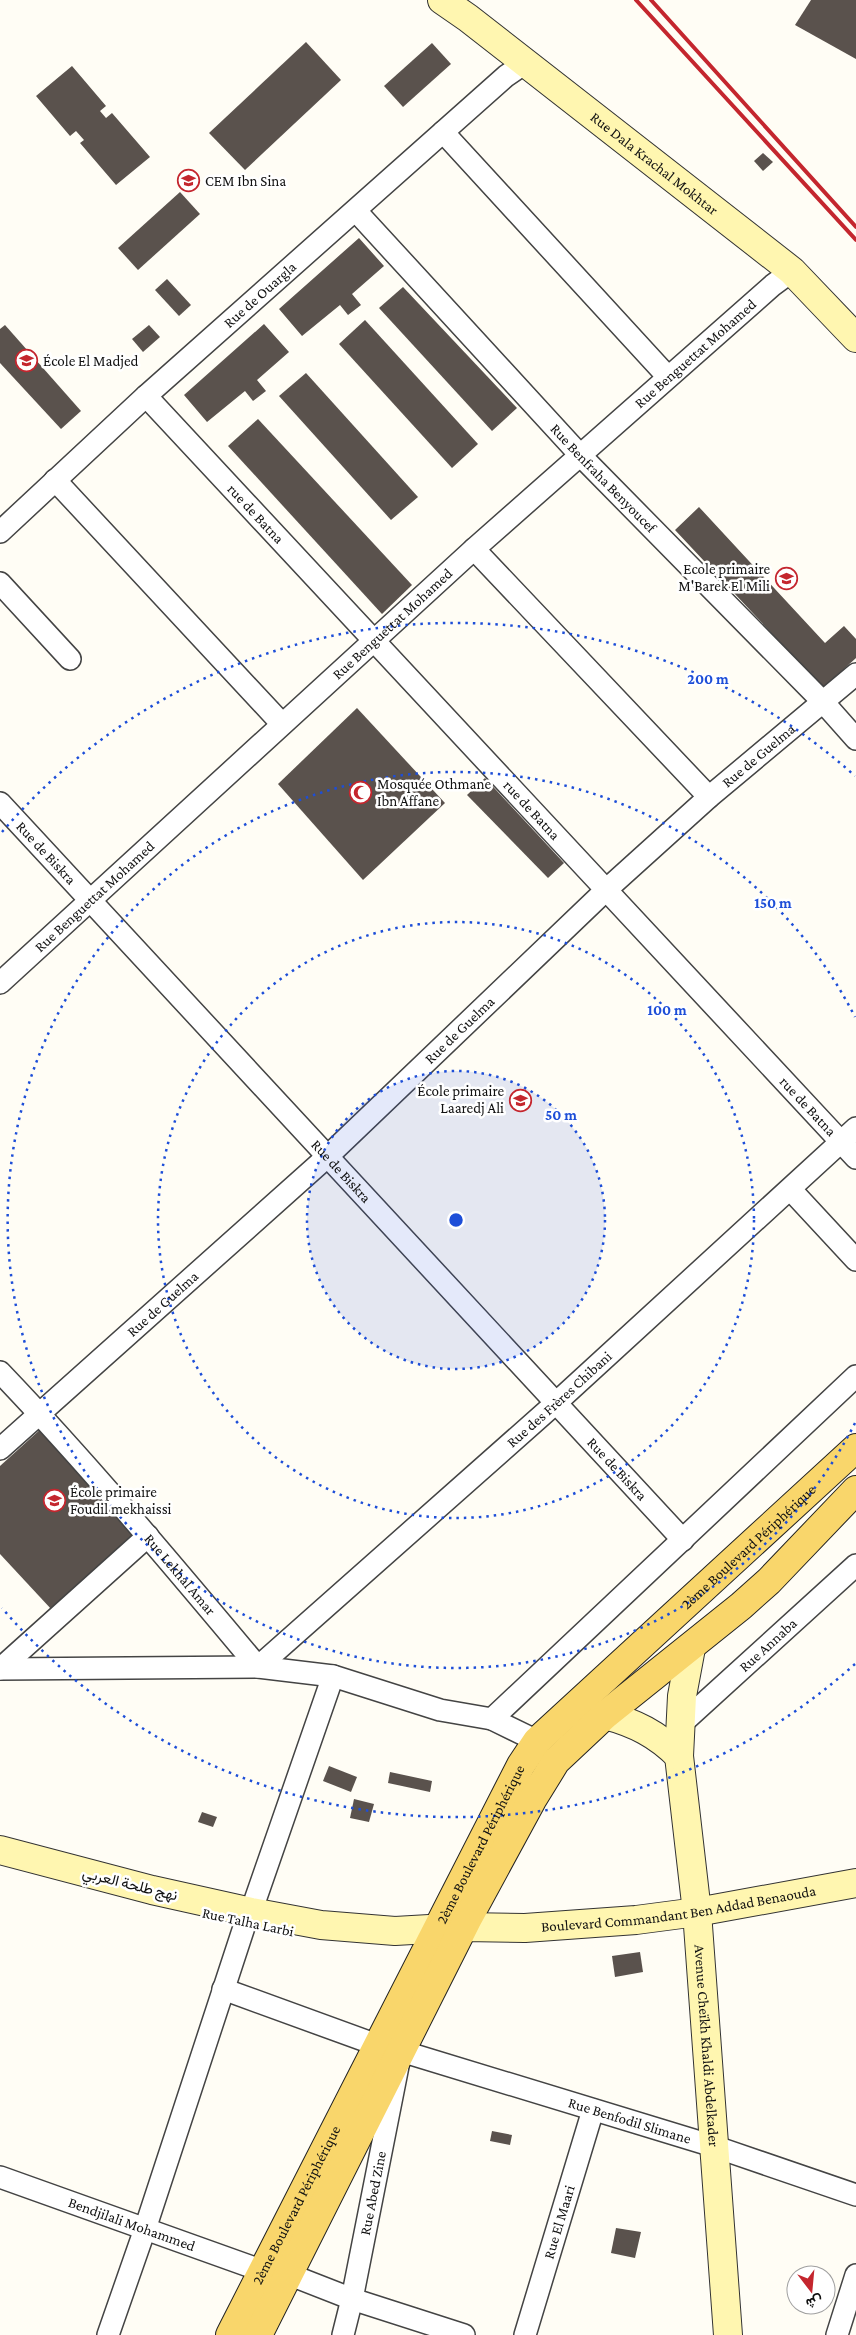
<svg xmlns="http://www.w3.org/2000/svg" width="856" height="2335" font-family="'Crimson Pro',Vazirmatn,serif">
<rect width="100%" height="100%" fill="#fffdf5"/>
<!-- building -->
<g fill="#5a524d">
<polygon points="811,0 856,0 856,59 795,25"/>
<polygon points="306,42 341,80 245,170 209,133"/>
<polygon points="432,43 451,64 403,107 384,86"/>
<polygon points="72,66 106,106 100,111 106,118 112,113 150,157 116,185 80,143 84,140 76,131 70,136 36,96"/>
<polygon points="763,153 773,162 763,171 754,161"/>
<polygon points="180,192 200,214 138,270 118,248"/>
<polygon points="359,238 384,266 352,294 361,305 348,315 340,305 302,336 279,309"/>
<polygon points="167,279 191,305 179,316 155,290"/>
<polygon points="403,287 517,408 492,431 379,308"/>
<polygon points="365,320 478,444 452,468 339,344"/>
<polygon points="264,324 289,352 257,380 266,391 253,401 245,391 207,422 184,395"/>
<polygon points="5,325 81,411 61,429 0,363 0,329"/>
<polygon points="149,325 160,337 143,352 132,339"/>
<polygon points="306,373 418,497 391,520 279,396"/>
<polygon points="258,419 412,585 382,614 228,446"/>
<polygon points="699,507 825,643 844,626 856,639 856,658 823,688 675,530"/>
<polygon points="357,708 445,803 363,880 278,784"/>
<polygon points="485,778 564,863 548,878 467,795"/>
<polygon points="43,1427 137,1535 52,1610 0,1554 0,1466"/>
<polygon points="329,1766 357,1777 351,1792 323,1781"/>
<polygon points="390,1772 432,1781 430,1792 388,1783"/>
<polygon points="354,1799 374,1804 369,1822 350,1818"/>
<polygon points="202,1812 217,1817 213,1827 198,1822"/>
<polygon points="640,1952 643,1972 615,1977 612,1956"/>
<polygon points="492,2131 512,2135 510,2145 490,2141"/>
<polygon points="616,2228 641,2232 635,2258 611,2253"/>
</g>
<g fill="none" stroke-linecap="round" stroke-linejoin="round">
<defs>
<g id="street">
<polyline points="443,132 668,377"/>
<path id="s1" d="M356 211 580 455 824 703 856 739"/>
<path id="s2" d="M146 396 856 1158"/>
<polyline points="55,480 282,724"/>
<path id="s3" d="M0 532 146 396 506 76 525 63"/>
<polyline points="474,549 709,797"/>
<polyline points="0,583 70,659"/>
<path id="s4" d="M0 803 683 1540"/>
<path id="s5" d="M0 983 474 549 773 285 792 271"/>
<polyline points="791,1190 856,1260"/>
<path id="s6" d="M0 1372C90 1466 174 1567 258 1667L557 1402 856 1128"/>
<path id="s7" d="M0 1449 328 1156 606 890 709 797 856 674"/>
<polyline points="0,1669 258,1667 333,1676 440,1710 492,1719 537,1741"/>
<polyline points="0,1669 148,1536"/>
<polyline points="492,1719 856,1376"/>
<path id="s8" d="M680 1725 856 1565"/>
<polyline points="223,1989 377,2045"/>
<path id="s9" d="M0 2177 263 2271"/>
<polyline points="288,2274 352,2299 464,2335"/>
<polyline points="108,2335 145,2229 245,1924 251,1912 333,1676"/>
<path id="s10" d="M343 2335 352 2299 401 2051 713 2146 856 2195"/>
<path id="s11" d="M525 2335 593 2110"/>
<polyline points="837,2335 856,2275"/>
</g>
<g id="secondary">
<path id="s12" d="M442 0 468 18 792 271 856 338"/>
<path id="s13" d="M691 1648 682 1696 679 1756 697 1912 728 2335"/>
<path d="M605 1715C635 1723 657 1734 679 1756"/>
<path id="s14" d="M0 1850 152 1890 251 1912 321 1925 395 1931 464 1927 525 1928 636 1920 697 1912 856 1883"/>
</g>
<g id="primary">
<path id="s15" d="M230 2335 521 1765 537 1741 856 1448"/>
<polyline points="258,2335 468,1918 532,1800 556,1761 605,1715 741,1606 769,1581 856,1490"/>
</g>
</defs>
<!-- street casing -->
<use href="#street" stroke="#444" stroke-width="24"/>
<!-- secondary casing -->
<use href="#secondary" stroke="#333" stroke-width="30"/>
<!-- primary casing -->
<use href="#primary" stroke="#222" stroke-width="30"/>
<!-- street -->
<use href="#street" stroke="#fff" stroke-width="21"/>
<!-- secondary -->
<use href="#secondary" stroke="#fff6b0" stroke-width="28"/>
<!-- primary -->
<use href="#primary" stroke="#f9d66b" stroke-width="28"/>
<!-- rail -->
<g stroke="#c4262e" stroke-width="4">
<polyline points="636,0 856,240"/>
<polyline points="651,0 856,227"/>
</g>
</g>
<!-- distance rings -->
<circle cx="456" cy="1220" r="149" fill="#1d4ed8" fill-opacity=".12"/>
<g fill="none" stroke="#1d4ed8" stroke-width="2.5" stroke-dasharray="2.5 5">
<circle cx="456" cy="1220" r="149"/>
<circle cx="456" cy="1220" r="298"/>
<path d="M855 1423A448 448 0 1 1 855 1017"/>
<path d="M855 1664A597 597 0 0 1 2 1608M2 832A597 597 0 0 1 855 776"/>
</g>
<!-- icons -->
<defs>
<symbol id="school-ring" viewBox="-11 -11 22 22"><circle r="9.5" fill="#fff" stroke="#c4262e" stroke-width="1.5"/><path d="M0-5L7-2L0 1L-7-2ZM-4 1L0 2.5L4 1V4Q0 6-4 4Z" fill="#c4262e"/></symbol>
<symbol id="mosque-ring" viewBox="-11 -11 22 22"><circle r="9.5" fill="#fff" stroke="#c4262e" stroke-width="1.5"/><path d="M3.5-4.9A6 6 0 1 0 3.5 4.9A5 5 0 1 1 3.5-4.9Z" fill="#c4262e"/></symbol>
</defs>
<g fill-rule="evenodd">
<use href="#school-ring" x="176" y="168" width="25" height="25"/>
<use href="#school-ring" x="14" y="348" width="25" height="25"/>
<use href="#school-ring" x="774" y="566" width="25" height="25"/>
<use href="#mosque-ring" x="348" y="780" width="25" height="25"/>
<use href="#school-ring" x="508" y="1088" width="25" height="25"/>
<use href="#school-ring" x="42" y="1488" width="25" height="25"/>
</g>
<g text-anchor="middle" stroke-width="5" stroke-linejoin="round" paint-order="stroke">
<!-- street labels -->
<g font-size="15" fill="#111" stroke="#fff">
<text dy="5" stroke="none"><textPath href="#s12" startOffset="268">Rue Dala Krachal Mokhtar</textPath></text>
<text dy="5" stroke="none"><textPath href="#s3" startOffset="352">Rue de Ouargla</textPath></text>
<text dy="5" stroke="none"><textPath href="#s5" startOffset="938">Rue Benguettat Mohamed</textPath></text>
<text dy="5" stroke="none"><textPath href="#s1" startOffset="364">Rue Benfraha Benyoucef</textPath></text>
<text dy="5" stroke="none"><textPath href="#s2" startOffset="161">rue de Batna</textPath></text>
<text dy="5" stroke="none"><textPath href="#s5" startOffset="532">Rue Benguettat Mohamed</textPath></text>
<text dy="5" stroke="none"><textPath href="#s7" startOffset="1028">Rue de Guelma</textPath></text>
<text dy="5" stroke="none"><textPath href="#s2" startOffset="566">rue de Batna</textPath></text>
<text dy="5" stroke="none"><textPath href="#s4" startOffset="68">Rue de Biskra</textPath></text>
<text dy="5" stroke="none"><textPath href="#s5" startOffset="128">Rue Benguettat Mohamed</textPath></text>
<text dy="5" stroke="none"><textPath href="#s7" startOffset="622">Rue de Guelma</textPath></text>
<text dy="5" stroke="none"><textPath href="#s2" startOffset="971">rue de Batna</textPath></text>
<text dy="5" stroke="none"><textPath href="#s4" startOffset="502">Rue de Biskra</textPath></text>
<text dy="5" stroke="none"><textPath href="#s7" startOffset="218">Rue de Guelma</textPath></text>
<text dy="5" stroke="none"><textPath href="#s6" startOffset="795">Rue des Frères Chibani</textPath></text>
<text dy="5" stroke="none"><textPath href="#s4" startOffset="908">Rue de Biskra</textPath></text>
<text dy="5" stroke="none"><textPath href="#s15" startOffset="956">2ème Boulevard Périphérique</textPath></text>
<text dy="5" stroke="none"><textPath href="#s6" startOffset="271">Rue Lekhal Amar</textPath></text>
<text dy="5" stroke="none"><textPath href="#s8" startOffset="119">Rue Annaba</textPath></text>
<text dy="5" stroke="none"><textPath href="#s15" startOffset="551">2ème Boulevard Périphérique</textPath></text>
<text transform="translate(130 1884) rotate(14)" y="5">نهج طلحة العربي</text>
<text dy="5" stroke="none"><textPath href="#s14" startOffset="689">Boulevard Commandant Ben Addad Benaouda</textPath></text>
<text transform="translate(248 1922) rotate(12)" y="5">Rue Talha Larbi</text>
<text dy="5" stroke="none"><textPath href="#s13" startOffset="400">Avenue Cheïkh Khaldi Abdelkader</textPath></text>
<text dy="5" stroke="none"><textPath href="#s10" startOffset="529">Rue Benfodil Slimane</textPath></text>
<text dy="5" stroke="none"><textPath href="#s10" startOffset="145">Rue Abed Zine</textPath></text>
<text dy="5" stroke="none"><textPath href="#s15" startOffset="146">2ème Boulevard Périphérique</textPath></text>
<text dy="5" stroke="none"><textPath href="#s11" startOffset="118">Rue El Maari</textPath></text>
<text dy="5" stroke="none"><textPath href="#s9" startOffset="140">Bendjilali Mohammed</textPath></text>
</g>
<!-- poi labels -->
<g font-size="15" fill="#111" stroke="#fff" text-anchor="start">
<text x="205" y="186">CEM Ibn Sina</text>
<text x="43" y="366">École El Madjed</text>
<text x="770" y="574" text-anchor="end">Ecole primaire<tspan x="770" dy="17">M'Barek El Mili</tspan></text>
<text x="377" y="789">Mosquée Othmane<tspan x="377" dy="17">Ibn Affane</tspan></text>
<text x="504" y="1096" text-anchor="end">École primaire<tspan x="504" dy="17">Laaredj Ali</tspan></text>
<text x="70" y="1497">École primaire<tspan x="70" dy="17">Foudil mekhaissi</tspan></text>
</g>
</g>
<circle cx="456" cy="1220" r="8" fill="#1d4ed8" stroke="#fff" stroke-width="2.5"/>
<g font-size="15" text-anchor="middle" font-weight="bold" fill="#1d4ed8" stroke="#fff" stroke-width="5" stroke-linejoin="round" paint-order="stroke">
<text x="708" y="684">200 m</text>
<text x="773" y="908">150 m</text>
<text x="667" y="1015">100 m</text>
<text x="561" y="1120">50 m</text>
</g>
<!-- north arrow -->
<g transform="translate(811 2290) rotate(164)"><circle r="24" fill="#ffffff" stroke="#a0a0a0"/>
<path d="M0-4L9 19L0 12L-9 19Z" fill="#c4262e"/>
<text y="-8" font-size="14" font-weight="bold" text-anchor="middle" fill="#111111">ش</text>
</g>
</svg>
